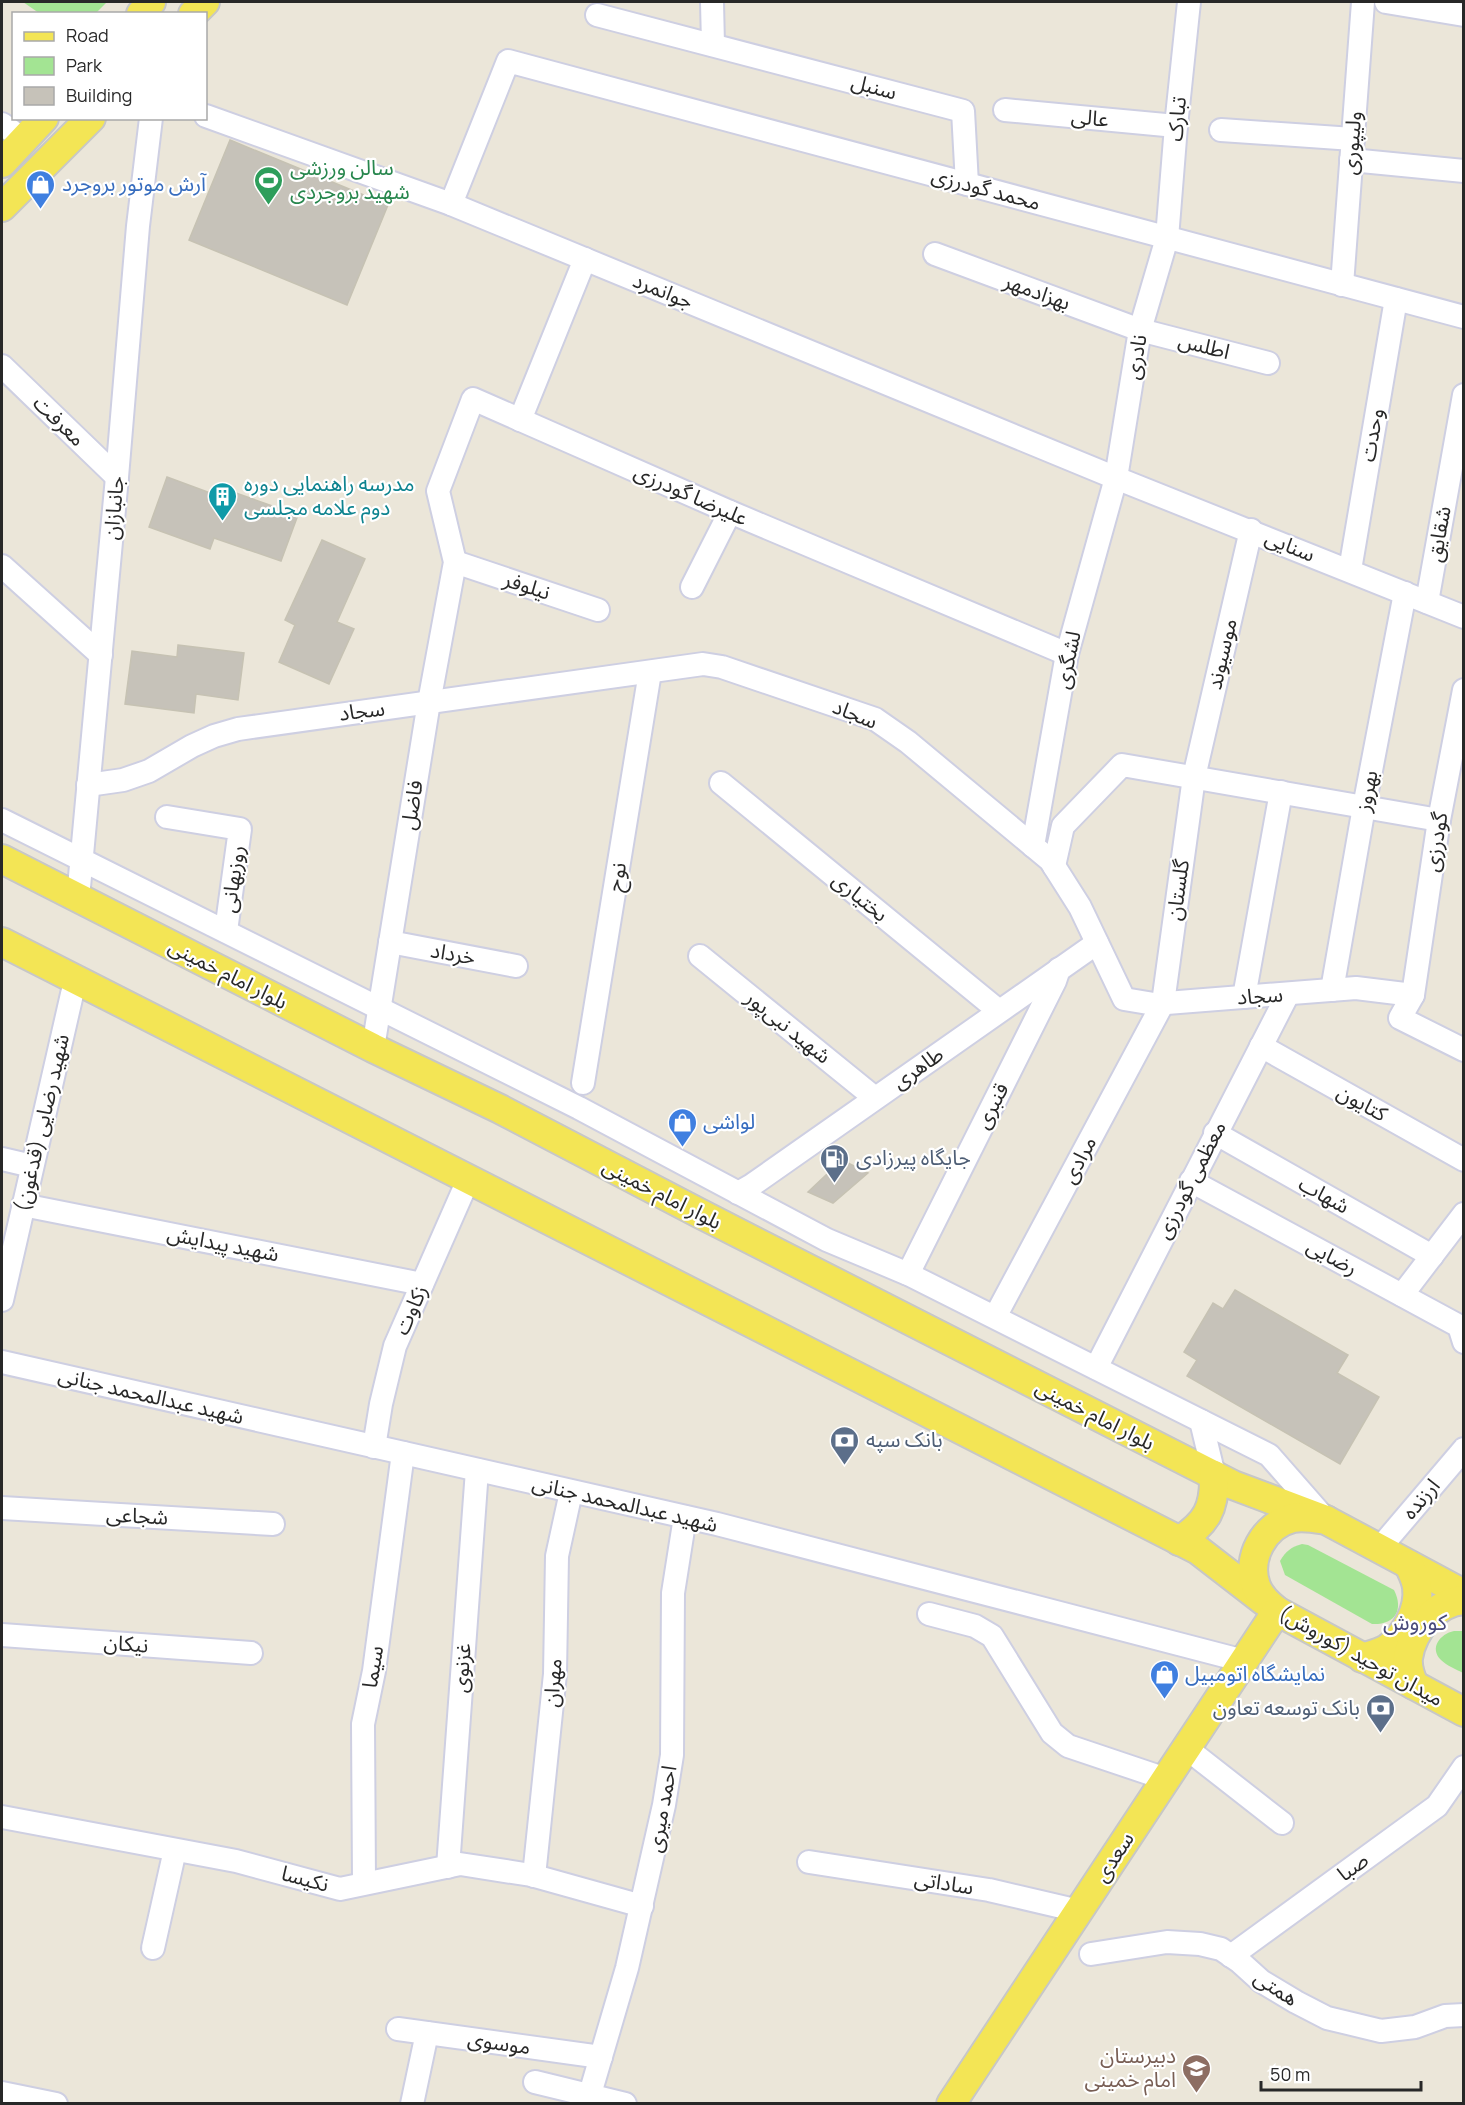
<svg xmlns="http://www.w3.org/2000/svg" width="1465" height="2105" font-family="Manrope,'Noto Sans Arabic',sans-serif">
<rect width="100%" height="100%" fill="#ebe6d9"/>
<!-- green -->
<g fill="#a3e493">
<polygon points="23,2 107,2 95,14 39,13"/>
<path d="M1302 1544 1308 1545 1394 1590C1404 1610 1395 1625 1372 1624L1285 1575 1280 1561C1286 1551 1291 1547 1302 1544Z"/>
<path d="M1454 1631H1463V1673C1456 1669 1447 1666 1441 1660 1429 1648 1440 1634 1454 1631Z"/>
</g>
<!-- building -->
<g fill="#c6c2b9" stroke="#c6c2b3" stroke-width="1.5">
<polygon points="230,140 388,205 347,305 189,240"/>
<polygon points="167,477 213,494 216,486 298,515 281,561 214,538 210,549 149,527"/>
<polygon points="322,540 365,559 337,622 354,629 329,684 279,662 295,625 285,620"/>
<polygon points="178,645 244,653 238,700 196,694 194,713 125,704 132,651 177,657"/>
<polygon points="842,1160 868,1173 833,1203 808,1192"/>
<polygon points="1235,1290 1348,1355 1337,1373 1379,1397 1340,1464 1187,1376 1197,1360 1184,1352 1213,1303 1223,1309"/>
</g>
<g fill="none" stroke-linecap="round" stroke-linejoin="round">
<defs>
<g id="minor">
<polyline points="712,2 713,45"/>
<polyline points="1386,2 1464,15"/>
<polyline points="597,15 963,111 967,184"/>
<polyline points="1005,110 1176,126"/>
<polyline points="206,116 451,204 1116,478 1464,617"/>
<polyline points="2,124 24,140"/>
<polyline points="1221,130 1353,139"/>
<polyline points="1351,160 1464,171"/>
<polyline points="451,204 508,61 1464,317"/>
<polyline points="935,254 1140,330 1268,363"/>
<polyline points="1342,285 1363,2"/>
<polyline points="2,366 117,477"/>
<polyline points="520,420 585,259"/>
<polyline points="455,562 598,610"/>
<polyline points="2,566 101,655"/>
<polyline points="1350,570 1396,299"/>
<polyline points="692,587 730,512"/>
<polyline points="1427,602 1464,395"/>
<polyline points="721,783 999,1011"/>
<polyline points="88,785 123,780 149,771 192,746 214,736 238,729 703,664 722,667 875,719 908,742 1050,860 1054,866 1080,907 1124,999 1154,1004 1356,988 1413,995 1400,1018 1464,1050"/>
<polyline points="167,817 240,829 226,931"/>
<polyline points="2,820 579,1108 827,1240 908,1274 1269,1455 1326,1520"/>
<polyline points="1033,846 1067,654 1116,478 1140,330 1167,238 1176,126 1189,2"/>
<polyline points="1054,866 1063,826 1122,765 1439,820"/>
<polyline points="78,898 117,477 138,226 151,118"/>
<polyline points="390,942 516,966"/>
<polyline points="700,956 875,1098"/>
<polyline points="1332,990 1364,807 1405,593"/>
<polyline points="1413,995 1439,820 1464,690"/>
<polyline points="1244,997 1281,792"/>
<polyline points="1261,1046 1464,1160"/>
<polyline points="373,1048 428,708 455,562 438,491 473,399 730,512 1067,654"/>
<polyline points="583,1083 650,672"/>
<polyline points="1215,1133 1432,1256"/>
<polyline points="2,1159 32,1166"/>
<polyline points="1191,1181 1459,1326 1464,1342"/>
<polyline points="738,1193 752,1185 1097,943"/>
<polyline points="23,1205 422,1284"/>
<polyline points="908,1274 1055,981 1059,969"/>
<polyline points="1402,1295 1464,1214"/>
<polyline points="2,1300 75,981"/>
<polyline points="995,1317 1163,1003 1194,777 1251,530"/>
<polyline points="2,1362 717,1524 1244,1661"/>
<polyline points="1096,1368 1288,994"/>
<polyline points="1201,1421 1214,1475"/>
<polyline points="374,1447 381,1404 395,1346 468,1180"/>
<polyline points="2,1508 273,1524"/>
<polyline points="1379,1549 1464,1449"/>
<polyline points="929,1614 975,1626 992,1636 1052,1733 1068,1746 1166,1779"/>
<polyline points="2,1635 251,1653"/>
<polyline points="1186,1748 1282,1823"/>
<polyline points="2,1817 236,1861 340,1889 460,1864 531,1875 642,1906"/>
<polyline points="809,1862 989,1890 1079,1911"/>
<polyline points="448,1867 477,1470"/>
<polyline points="534,1876 555,1674 557,1556 571,1492"/>
<polyline points="364,1882 363,1724 374,1671 403,1453"/>
<polyline points="153,1948 175,1850"/>
<polyline points="1091,1954 1167,1942 1200,1944 1221,1949 1240,1962 1261,1981 1296,2002 1327,2018 1381,2031 1415,2027 1445,2016 1464,2015"/>
<polyline points="1231,1956 1437,1806 1464,1767"/>
<polyline points="398,2029 601,2057"/>
<polyline points="535,2082 625,2104"/>
<polyline points="2,2093 56,2104"/>
<polyline points="590,2094 627,1968 664,1805 672,1755 673,1593 685,1517"/>
<polyline points="412,2104 427,2033"/>
</g>
<g id="major">
<polyline points="141,14 151,2"/>
<polyline points="193,14 205,2"/>
<polyline points="2,163 44,118"/>
<polyline points="2,207 91,118"/>
<polyline points="2,859 373,1048 500,1109 699,1213 1233,1485 1326,1520"/>
<polyline points="2,942 1198,1550 1264,1601"/>
<path d="M1179 1541C1207 1523 1215 1508 1214 1475"/>
<path d="M1464 1594 1326 1520C1314 1518 1304 1516 1293 1518 1264 1525 1246 1558 1256 1586 1260 1597 1268 1604 1277 1611L1464 1712"/>
<path d="M1362 1658C1371 1655 1380 1653 1388 1648 1406 1635 1420 1609 1417 1587 1416 1579 1412 1572 1409 1565"/>
<path d="M1414 1685C1410 1676 1407 1667 1408 1658 1412 1630 1436 1602 1464 1600"/>
<polyline points="951,2104 1277,1611"/>
</g>
</defs>
<!-- minor casing -->
<use href="#minor" stroke="#cecfe2" stroke-width="26"/>
<!-- major casing -->
<use href="#major" stroke="#c7c7c7" stroke-width="32"/>
<!-- minor -->
<use href="#minor" stroke="#fff" stroke-width="22"/>
<!-- major -->
<use href="#major" stroke="#f3e555" stroke-width="28"/>
</g>
<!-- icons -->
<defs>
<symbol id="stadium-pin" viewBox="-11 -11 22 30"><path d="M0 17L-7.5 6A9.5 9.5 0 1 1 7.5 6Z" fill="#2e9e5b" stroke="#fff"/><path d="M0-5a6.5 5 0 1 0 0 10a6.5 5 0 1 0 0-10ZM-3.5-1.8h7v3.6h-7Z" fill="#fff"/></symbol>
<symbol id="shop-pin" viewBox="-11 -11 22 30"><path d="M0 17L-7.5 6A9.5 9.5 0 1 1 7.5 6Z" fill="#3f7fe0" stroke="#fff"/><path d="M-5-2.5h2.3a2.7 3.5 0 0 1 5.4 0H5L5.5 6h-11ZM-1.5-2.5h3a1.5 2.3 0 0 0-3 0Z" fill="#fff"/></symbol>
<symbol id="building-pin" viewBox="-11 -11 22 30"><path d="M0 17L-7.5 6A9.5 9.5 0 1 1 7.5 6Z" fill="#0f9aa8" stroke="#fff"/><path d="M-4-6H4V6H1V3H-1V6H-4ZM-2.5-4.3h1.7v1.8h-1.7ZM.8-4.3h1.7v1.8H.8ZM-2.5-1h1.7V.8h-1.7ZM.8-1h1.7V.8H.8Z" fill="#fff"/></symbol>
<symbol id="fuel-pin" viewBox="-11 -11 22 30"><path d="M0 17L-7.5 6A9.5 9.5 0 1 1 7.5 6Z" fill="#5c6f8a" stroke="#fff"/><path d="M-5.5-6h7V0h2V4h1.3V-2.5L3-4.5l.8-.8L6-3V5H2.5V1h-1V6h-7ZM-4.2-4.7v3.2H.2V-4.7Z" fill="#fff"/></symbol>
<symbol id="bank-pin" viewBox="-11 -11 22 30"><path d="M0 17L-7.5 6A9.5 9.5 0 1 1 7.5 6Z" fill="#5c6f8a" stroke="#fff"/><path d="M-6-4H6V4H-6ZM0-2.3a2.3 2.3 0 1 0 0 4.6a2.3 2.3 0 1 0 0-4.6Z" fill="#fff"/></symbol>
<symbol id="school-pin" viewBox="-11 -11 22 30"><path d="M0 17L-7.5 6A9.5 9.5 0 1 1 7.5 6Z" fill="#8d6e63" stroke="#fff"/><path d="M0-5L7-2L0 1L-7-2ZM-4 1L0 2.5L4 1V4Q0 6-4 4Z" fill="#fff"/></symbol>
</defs>
<g fill-rule="evenodd">
<use href="#stadium-pin" x="252" y="164" width="33" height="45"/>
<use href="#shop-pin" x="24" y="168" width="33" height="45"/>
<use href="#building-pin" x="206" y="480" width="33" height="45"/>
<use href="#shop-pin" x="666" y="1106" width="33" height="45"/>
<use href="#fuel-pin" x="818" y="1142" width="33" height="45"/>
<use href="#bank-pin" x="828" y="1424" width="33" height="45"/>
<use href="#shop-pin" x="1148" y="1658" width="33" height="45"/>
<use href="#bank-pin" x="1364" y="1692" width="33" height="45"/>
<use href="#school-pin" x="1180" y="2052" width="33" height="45"/>
</g>
<g text-anchor="middle" stroke-width="4.5" stroke-linejoin="round" paint-order="stroke">
<!-- street labels -->
<g font-size="21" fill="#282828" stroke="#fff">
<text transform="translate(874 87) rotate(15)" y="7">سنبل</text>
<text transform="translate(1090 118) rotate(6)" y="7">عالی</text>
<text transform="translate(1177 119) rotate(-85)" y="7">تبارک</text>
<text transform="translate(1352 143) rotate(-86)" y="7">ولیپوری</text>
<text transform="translate(986 189) rotate(15)" y="7">محمد گودرزی</text>
<text transform="translate(663 291) rotate(22)" y="7">جوانمرد</text>
<text transform="translate(1037 292) rotate(20)" y="7">بهزادمهر</text>
<text transform="translate(1204 346) rotate(14)" y="7">اطلس</text>
<text transform="translate(1136 357) rotate(-80)" y="7">نادری</text>
<text transform="translate(59 421) rotate(44)" y="7">معرفت</text>
<text transform="translate(1372 435) rotate(-80)" y="7">وحدت</text>
<text transform="translate(691 495) rotate(24)" y="7">علیرضا گودرزی</text>
<text transform="translate(114 508) rotate(-85)" y="7">جانبازان</text>
<text transform="translate(1439 534) rotate(-80)" y="7">شقایق</text>
<text transform="translate(1290 546) rotate(22)" y="7">سنایی</text>
<text transform="translate(527 586) rotate(18)" y="7">نیلوفر</text>
<text transform="translate(1222 654) rotate(-77)" y="7">موسیوند</text>
<text transform="translate(1068 660) rotate(-78)" y="7">لشگری</text>
<text transform="translate(362 711) rotate(-7)" y="7">سجاد</text>
<text transform="translate(855 714) rotate(22)" y="7">سجاد</text>
<text transform="translate(1367 791) rotate(-79)" y="7">بهروز</text>
<text transform="translate(412 805) rotate(-81)" y="7">فاضل</text>
<text transform="translate(1436 842) rotate(-81)" y="7">گودرزی</text>
<text transform="translate(617 877) rotate(-81)" y="7">نوح</text>
<text transform="translate(233 879) rotate(-82)" y="7">روزبهانی</text>
<text transform="translate(1178 890) rotate(-82)" y="7">گلستان</text>
<text transform="translate(860 897) rotate(39)" y="7">بختیاری</text>
<text transform="translate(453 954) rotate(10)" y="7">خرداد</text>
<text transform="translate(228 974) rotate(27)" y="7">بلوار امام خمینی</text>
<text transform="translate(1260 996) rotate(-4)" y="7">سجاد</text>
<text transform="translate(788 1027) rotate(39)" y="7">شهید نبی‌پور</text>
<text transform="translate(918 1068) rotate(-35)" y="7">طاهری</text>
<text transform="translate(1362 1103) rotate(29)" y="7">کتایون</text>
<text transform="translate(992 1106) rotate(-63)" y="7">قنبری</text>
<text transform="translate(42 1123) rotate(-77)" y="7">(قدغون) شهید رضایی</text>
<text transform="translate(1079 1160) rotate(-62)" y="7">مرادی</text>
<text transform="translate(1191 1180) rotate(-63)" y="7">معظمی گودرزی</text>
<text transform="translate(662 1194) rotate(27)" y="7">بلوار امام خمینی</text>
<text transform="translate(1324 1195) rotate(29)" y="7">شهاب</text>
<text transform="translate(223 1244) rotate(11)" y="7">شهید پیدایش</text>
<text transform="translate(1332 1257) rotate(28)" y="7">رضایی</text>
<text transform="translate(411 1310) rotate(-66)" y="7">زکاوت</text>
<text transform="translate(151 1396) rotate(13)" y="7">شهید عبدالمحمد جنانی</text>
<text transform="translate(1095 1415) rotate(27)" y="7">بلوار امام خمینی</text>
<text transform="translate(1421 1499) rotate(-50)" y="7">ارزنده</text>
<text transform="translate(625 1504) rotate(13)" y="7">شهید عبدالمحمد جنانی</text>
<text transform="translate(137 1516) rotate(3)" y="7">شجاعی</text>
<text transform="translate(126 1644) rotate(4)" y="7">نیکان</text>
<text transform="translate(1361 1656) rotate(29)" y="7">میدان توحید (کوروش)</text>
<text transform="translate(373 1667) rotate(-81)" y="7">سیما</text>
<text transform="translate(462 1668) rotate(-86)" y="7">غزنوی</text>
<text transform="translate(553 1683) rotate(-86)" y="7">مهران</text>
<text transform="translate(662 1809) rotate(-80)" y="7">احمد میری</text>
<text transform="translate(1114 1857) rotate(-57)" y="7">سعدی</text>
<text transform="translate(1353 1867) rotate(-36)" y="7">صبا</text>
<text transform="translate(305 1879) rotate(15)" y="7">نکیسا</text>
<text transform="translate(944 1883) rotate(9)" y="7">ساداتی</text>
<text transform="translate(1276 1988) rotate(33)" y="7">همتی</text>
<text transform="translate(499 2043) rotate(8)" y="7">موسوی</text>
</g>
<!-- leisure labels -->
<g font-size="21" fill="#27864d" stroke="#fff" text-anchor="start">
<text x="290" y="175">سالن ورزشی<tspan x="290" dy="24">شهید بروجردی</tspan></text>
</g>
<!-- shop labels -->
<g font-size="21" fill="#366cbe" stroke="#fff" text-anchor="start">
<text x="62" y="191">آرش موتور بروجرد</text>
<text x="703" y="1129">لواشی</text>
<text x="1185" y="1681">نمایشگاه اتومبیل</text>
</g>
<!-- culture labels -->
<g font-size="21" fill="#0d838f" stroke="#fff" text-anchor="start">
<text x="244" y="491">مدرسه راهنمایی دوره<tspan x="244" dy="24">دوم علامه مجلسی</tspan></text>
</g>
<!-- service labels -->
<g font-size="21" fill="#4e5e75" stroke="#fff" text-anchor="start">
<text x="856" y="1165">جایگاه پیرزادی</text>
<text x="866" y="1447">بانک سپه</text>
<text x="1360" y="1715" text-anchor="end">بانک توسعه تعاون</text>
</g>
<!-- education labels -->
<g font-size="21" fill="#785e54" stroke="#fff" text-anchor="end">
<text x="1176" y="2063">دبیرستان<tspan x="1176" dy="24">امام خمینی</tspan></text>
</g>
<!-- neighbourhood labels -->
<g font-size="22" fill="#484979" stroke="#fff">
<text x="1415" y="1630">کوروش</text>
</g>
</g>
<!-- border -->
<rect width="1465" height="2105" fill="none" stroke="#282828" stroke-width="6"/>
<!-- legend -->
<rect x="12" y="12" width="195" height="108" fill="#ffffff" stroke="#a9a9a9" stroke-width="1.5"/>
<rect x="24" y="32" width="30" height="9" fill="#f3e555" stroke="#a9a9a9" stroke-width="1.5"/>
<text x="66" y="42" font-size="18" fill="#282828">Road</text>
<rect x="24" y="57" width="30" height="18" fill="#a3e493" stroke="#a9a9a9" stroke-width="1.5"/>
<text x="66" y="72" font-size="18" fill="#282828">Park</text>
<rect x="24" y="87" width="30" height="18" fill="#c6c2b9" stroke="#a9a9a9" stroke-width="1.5"/>
<text x="66" y="102" font-size="18" fill="#282828">Building</text>
<!-- scale -->
<path d="M1261 2081v9h160v-9" fill="none" stroke="#282828" stroke-width="3"/>
<text x="1270" y="2081" font-size="18" fill="#282828" stroke="#ffffff" stroke-width="4.5" paint-order="stroke">50 m</text>
</svg>
